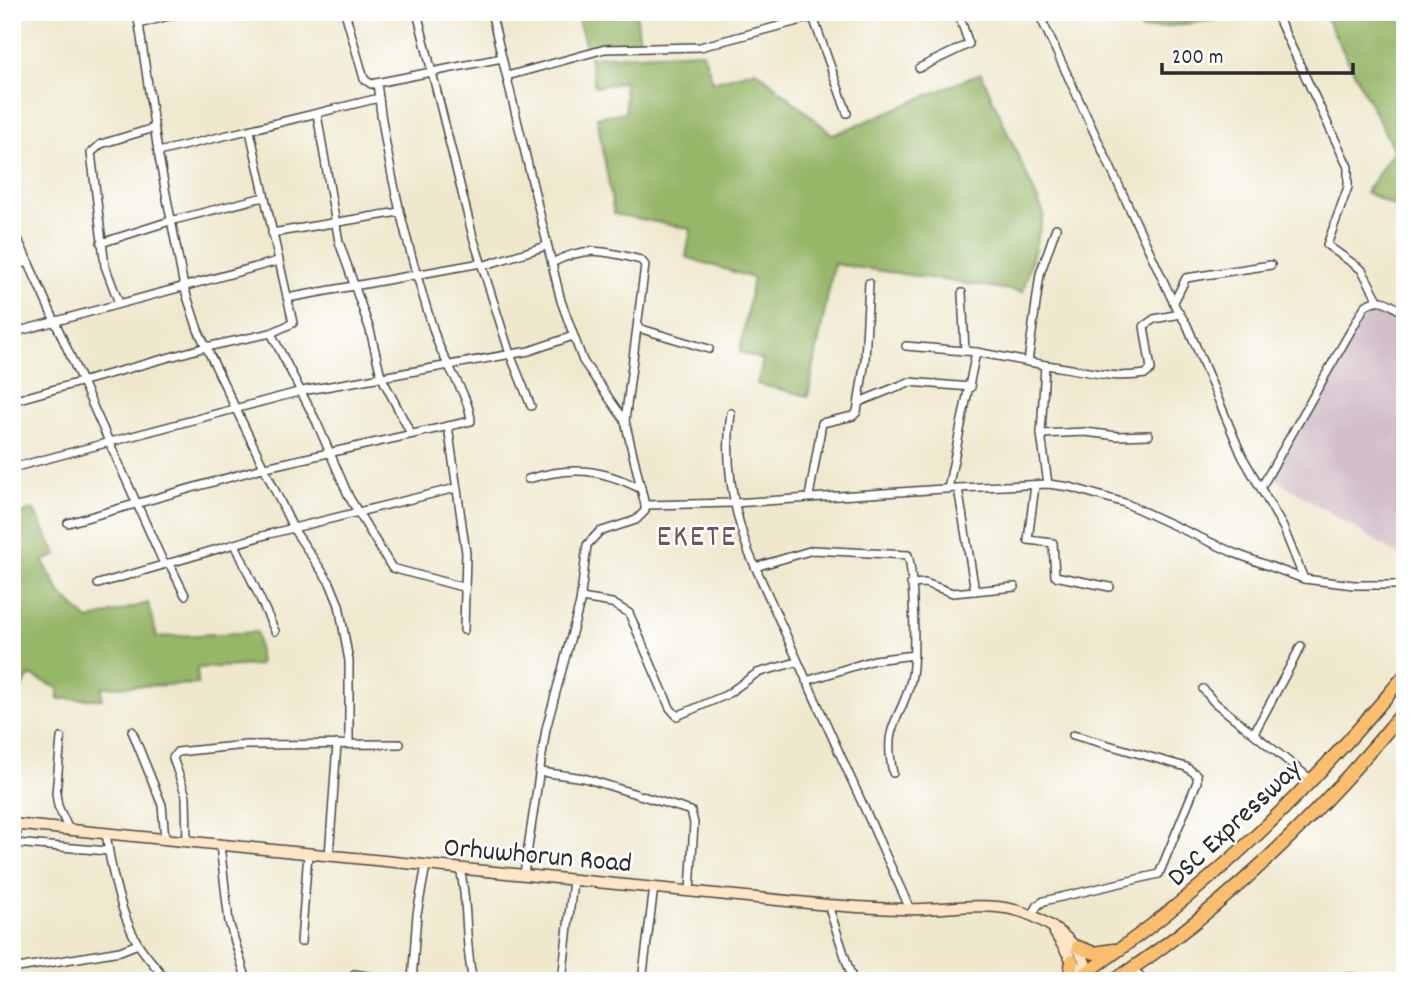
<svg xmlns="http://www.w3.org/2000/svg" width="1417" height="993" font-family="Dekko,sans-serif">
<rect width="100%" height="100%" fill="#fff"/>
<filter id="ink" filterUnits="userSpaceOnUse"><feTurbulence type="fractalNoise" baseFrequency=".0143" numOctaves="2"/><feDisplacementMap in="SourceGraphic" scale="14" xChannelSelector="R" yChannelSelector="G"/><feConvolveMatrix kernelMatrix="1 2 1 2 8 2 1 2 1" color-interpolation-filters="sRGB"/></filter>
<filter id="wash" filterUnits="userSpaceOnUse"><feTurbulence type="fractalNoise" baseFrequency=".00686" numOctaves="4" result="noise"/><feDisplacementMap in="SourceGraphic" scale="28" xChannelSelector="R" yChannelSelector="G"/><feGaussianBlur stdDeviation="1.57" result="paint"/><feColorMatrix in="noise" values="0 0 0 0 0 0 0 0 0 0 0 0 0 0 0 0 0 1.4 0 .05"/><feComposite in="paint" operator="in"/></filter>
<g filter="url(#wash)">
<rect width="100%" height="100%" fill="#efe8cd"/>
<!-- industrial -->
<polygon fill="#d2bdc8" points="1405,305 1405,559 1272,477 1366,313 1377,307 1396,319"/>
<!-- forest -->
<g fill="#96b668" stroke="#60704a" stroke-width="2">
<polygon points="576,12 636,12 640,43 586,48"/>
<polygon points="1133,12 1219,12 1221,19 1142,30"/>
<polygon points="1323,12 1405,12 1405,212 1366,192 1394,150"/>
<polygon points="703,52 713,82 756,70 833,135 981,73 1044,214 1023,292 834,264 808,396 757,384 763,360 740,352 753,278 686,257 691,229 614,214 597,117 626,112 624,82 595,87 589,57"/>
<polygon points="33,509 57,555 43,561 60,593 88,620 148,603 157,637 257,632 260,665 197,668 198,684 102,687 102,699 58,699 58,688 30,675 12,704 12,518"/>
</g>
</g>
<g filter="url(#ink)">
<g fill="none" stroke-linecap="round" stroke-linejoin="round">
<defs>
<g id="street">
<polyline points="136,12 139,24"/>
<polyline points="183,12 139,24 158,152 184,287 198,330 294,530 330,583 339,605 349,661 349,743"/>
<polyline points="345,12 364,79 371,84 502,58"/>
<polyline points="417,12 473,237 510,354 531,406"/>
<polyline points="491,12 561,301 583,361 625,421 645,505 645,511 636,520 599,532 587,545 580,603 546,729 524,874"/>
<polyline points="1038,12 1176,308 1187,325 1242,456 1283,527 1304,579"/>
<polyline points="1275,12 1348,167 1348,187 1327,245 1362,270 1378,300"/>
<polyline points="919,68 969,44 958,12"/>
<polyline points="507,76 605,49 700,47 813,17 847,113"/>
<polyline points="317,114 339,242 370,330 381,376 410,432"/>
<polyline points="158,152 379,98"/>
<polyline points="12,226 164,564"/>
<polyline points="272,233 399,212"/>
<polyline points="101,243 170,221 264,197"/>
<path d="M552 263C587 245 604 251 641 260L645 265 625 421"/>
<polyline points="12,266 29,262"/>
<polyline points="482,266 546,246"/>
<polyline points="962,293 965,351"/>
<polyline points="287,298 481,263"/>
<polyline points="1174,302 1186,278 1271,265"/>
<polyline points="119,303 105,266 91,153 101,144 154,128"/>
<polyline points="638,328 709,349"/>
<polyline points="12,333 278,261"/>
<polyline points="271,333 317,423 349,497 392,568 466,588"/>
<polyline points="906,346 976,352 1045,365"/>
<polyline points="1028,362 1040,274 1056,228"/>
<polyline points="12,401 206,347 271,333 293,323 250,131"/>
<polyline points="859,402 909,382 971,387"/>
<path d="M731 413C724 460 733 509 749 553L910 909"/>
<polyline points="448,426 466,553 464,630"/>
<polyline points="1041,434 1085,432 1118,436 1149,435"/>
<polyline points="12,468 302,391 529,351 573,336"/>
<path d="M528 479C571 466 600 468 641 489"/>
<path d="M1048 484 1041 434 1045 365C1082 369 1108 380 1146 374L1151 369 1144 326 1154 319 1180 314"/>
<polyline points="1035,485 1028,540 1053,543 1055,576 1110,587"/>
<path d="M1262 486 1365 306C1381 294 1391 305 1405 314"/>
<polyline points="958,488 975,591"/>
<polyline points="948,489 976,352"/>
<polyline points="809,497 822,423 853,416 857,412 865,360 869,283"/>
<polyline points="645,505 734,503 958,488 1048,484 1070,487 1125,503 1234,553 1304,579 1354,585 1405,585"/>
<path d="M68 523 266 467 471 421C470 397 444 363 436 338 409 254 387 171 377 83"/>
<polyline points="235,544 275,631"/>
<polyline points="169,563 185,595"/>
<path d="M755 567 813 550 908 555C914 576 916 660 911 680 901 722 882 723 893 773"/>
<polyline points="98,584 269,534 456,488"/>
<polyline points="911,584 925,583 953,593 1015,587"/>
<polyline points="581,598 612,603 629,613 670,708 677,716 726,695 757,673 797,662"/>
<polyline points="806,681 874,660 914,655"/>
<polyline points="1203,689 1214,702 1313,781"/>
<polyline points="132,731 162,805 165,839"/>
<polyline points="1254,733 1301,646"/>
<polyline points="61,738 56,794 58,806 69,830"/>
<polyline points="541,772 584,778 691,811 694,823 690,891"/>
<path d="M106 833C111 870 119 910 137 942 145 956 158 968 167 981"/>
<polyline points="187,842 186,796 173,758 177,752 246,745 400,744"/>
<polyline points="14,843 108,851"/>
<polyline points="220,845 229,922 247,981"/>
<polyline points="12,850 19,824"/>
<polyline points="329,856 337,744"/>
<path d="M460 869C469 906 464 943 473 981"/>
<polyline points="828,905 853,981"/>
<polyline points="1032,915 1038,905 1044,901 1159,874 1197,782 1197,775 1186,767 1073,735"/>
<polyline points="301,942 308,854"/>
<polyline points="1132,968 1145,981"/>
<polyline points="12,969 120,951 138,944"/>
<polyline points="354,974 399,981"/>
<polyline points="412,981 417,914 426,865"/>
<polyline points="562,981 573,880"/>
<polyline points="642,981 654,887"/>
<polyline points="1314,981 1352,977 1371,981"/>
</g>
<g id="secondary">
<path d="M12 824 828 905C860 907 892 910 924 909 954 908 986 903 1015 910 1040 915 1087 945 1087 973"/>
<polyline points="1055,933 1076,967 1087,973"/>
</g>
<g id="primary">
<polyline points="1078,947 1094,953 1114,950"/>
<polyline points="1069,981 1072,961"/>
<path d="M1074 981C1206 893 1304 796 1405 675"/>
<path d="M1113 981C1224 910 1321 812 1405 710"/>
</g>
</defs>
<!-- street casing -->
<use href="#street" stroke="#484743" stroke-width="10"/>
<!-- secondary casing -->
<use href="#secondary" stroke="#484743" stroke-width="13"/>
<!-- primary casing -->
<use href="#primary" stroke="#484743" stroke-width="15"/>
<!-- street -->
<use href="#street" stroke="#fff" stroke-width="7"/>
<!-- secondary -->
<use href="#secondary" stroke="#fde5c5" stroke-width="10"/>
<!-- primary -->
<use href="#primary" stroke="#fbbe6e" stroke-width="12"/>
</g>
</g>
<g text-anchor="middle" stroke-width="5" stroke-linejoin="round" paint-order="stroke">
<!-- street labels -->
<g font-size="28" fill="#2b2b2b" stroke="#fff">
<text transform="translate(1233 821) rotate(-43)" y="10">DSC Expressway</text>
<text transform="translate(538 853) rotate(5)" y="10">Orhuwhorun Road</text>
</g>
<!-- quarter labels -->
<g font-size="32" letter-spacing="2" fill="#6c555d" stroke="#fff">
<text x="697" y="545">EKETE</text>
</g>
</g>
<!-- margin -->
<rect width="1417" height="993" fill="none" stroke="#fff" stroke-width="42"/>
<!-- scale -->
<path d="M1162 63v10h191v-10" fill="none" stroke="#2b2b2b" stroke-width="3.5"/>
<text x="1172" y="63" font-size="21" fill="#2b2b2b" stroke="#ffffff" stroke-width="5" paint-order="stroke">200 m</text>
</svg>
